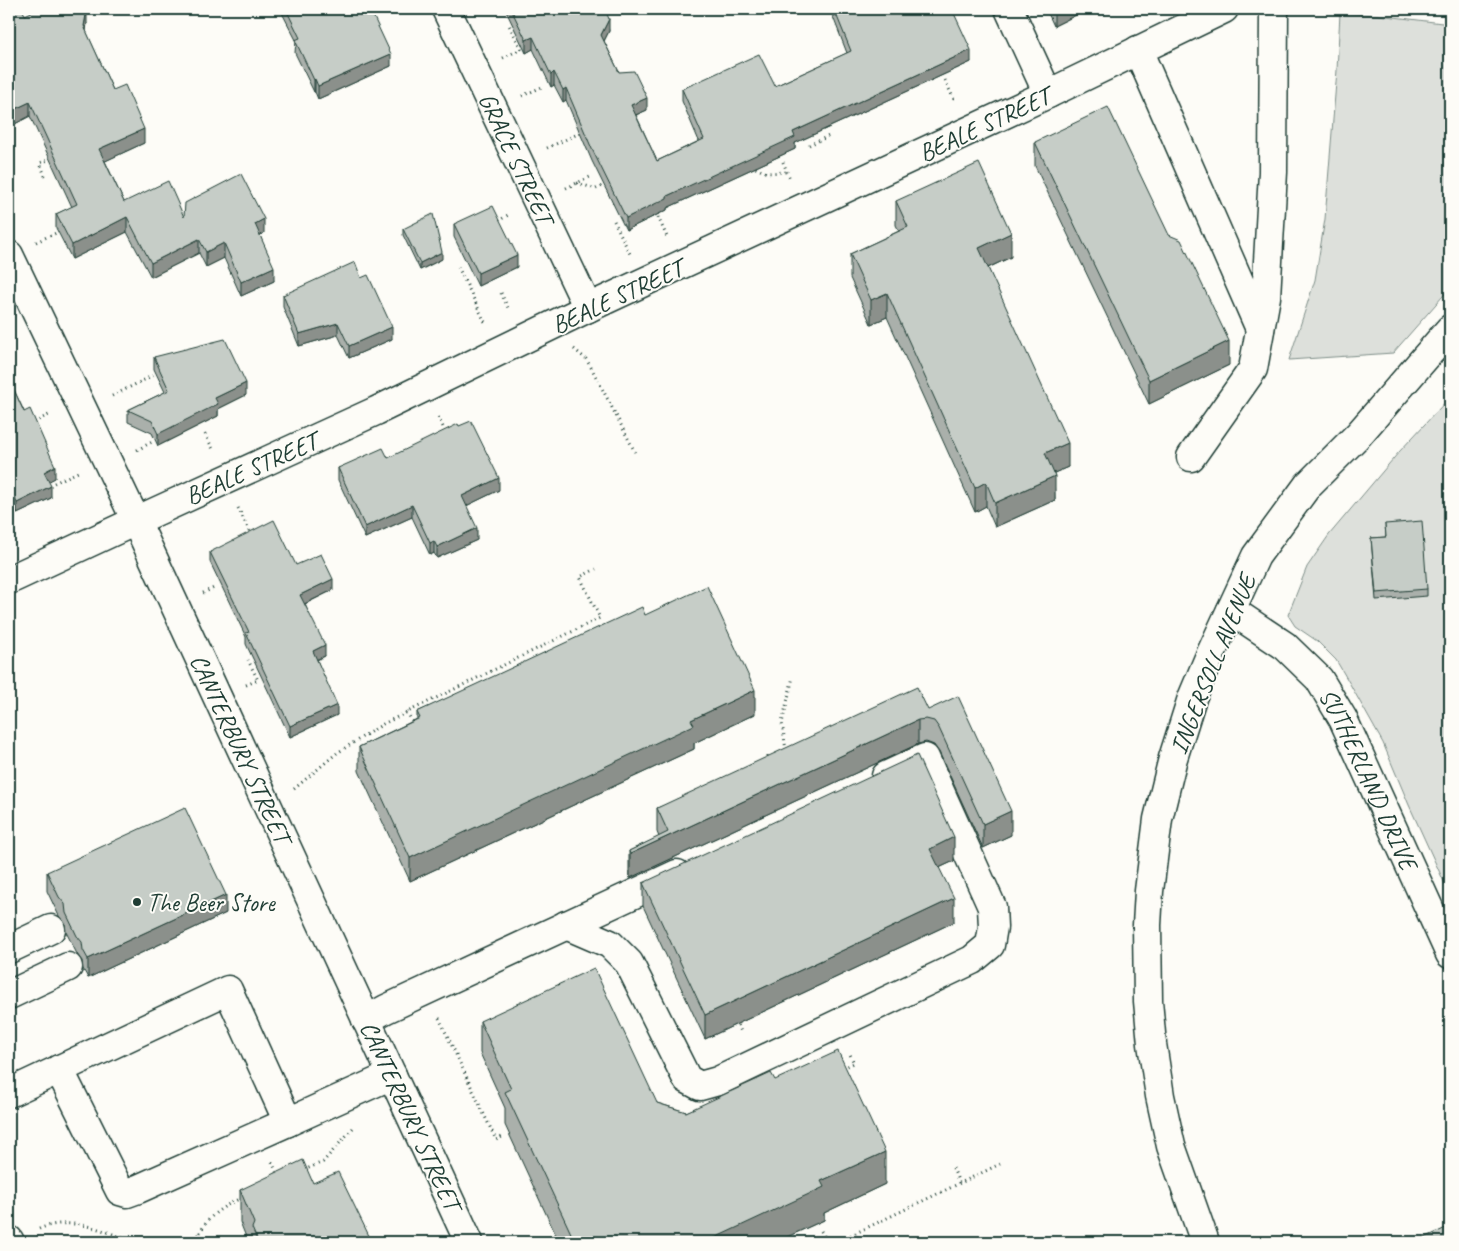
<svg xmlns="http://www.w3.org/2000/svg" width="1459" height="1251" font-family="Caveat,sans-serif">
<rect width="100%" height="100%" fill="#fdfcf7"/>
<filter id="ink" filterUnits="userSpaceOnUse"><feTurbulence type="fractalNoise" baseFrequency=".02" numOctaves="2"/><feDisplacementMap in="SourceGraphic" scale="10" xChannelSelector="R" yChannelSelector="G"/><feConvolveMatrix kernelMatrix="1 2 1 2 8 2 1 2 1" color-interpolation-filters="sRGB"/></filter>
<g filter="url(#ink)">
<!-- green -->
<g fill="#dde0db" stroke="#7e8e88">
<polygon points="1340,13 1378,15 1450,24 1450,288 1393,353 1289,360 1315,280 1325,219 1337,70"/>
<polygon points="1450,397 1450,895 1409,805 1383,743 1350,684 1336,660 1317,641 1295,626 1288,615 1307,567 1329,535 1399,452"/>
</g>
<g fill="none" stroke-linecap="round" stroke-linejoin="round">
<defs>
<g id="minor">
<path id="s1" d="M446 9 588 308"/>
<polyline points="1009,9 1048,94"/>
<polyline points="1138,50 1260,329"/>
<polyline points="9,255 136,521 469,1242"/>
<polyline points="1191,457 1253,369 1266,297 1273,172 1274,9"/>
<polyline points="9,580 155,512 376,411 588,308 1048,94 1224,9"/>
<path id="s2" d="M1231 610 1285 646 1319 679 1343 719 1450 954"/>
<polyline points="566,925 610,944 629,963 687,1079 700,1086 718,1081 972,960 990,945 993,927 992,907 925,758 886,776"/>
<polyline points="9,949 51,929"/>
<polyline points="9,995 68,967"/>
<polyline points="366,1020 386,1009 677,874"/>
<polyline points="59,1069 120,1191 127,1193 138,1189 288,1122"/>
<polyline points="9,1093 228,990 288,1122 392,1075"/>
<polyline points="9,1240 10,1242"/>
<polyline points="1205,1242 1171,1146 1160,1096 1152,1044 1148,1001 1147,925 1149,891 1158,819 1173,758 1192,698 1211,653 1256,556 1308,485 1359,434 1450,329"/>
</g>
</defs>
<!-- minor casing -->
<use href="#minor" stroke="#1f3d34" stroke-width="31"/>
<!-- path -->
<g stroke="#1f3d34" stroke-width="3" stroke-dasharray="1 4" stroke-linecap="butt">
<polyline points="1084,9 1085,11 1090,9"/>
<polyline points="369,12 376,9"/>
<polyline points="953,12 957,10 957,9"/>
<polyline points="503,58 521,49 508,23"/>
<polyline points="945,80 955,102"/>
<polyline points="522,96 544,86"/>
<polyline points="809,145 831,135"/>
<polyline points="547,148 582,132"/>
<polyline points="783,162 790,179"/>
<polyline points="751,166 767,173 787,172"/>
<polyline points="45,176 40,163 48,160"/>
<polyline points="577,183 596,189 607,184"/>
<polyline points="566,188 590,177"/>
<polyline points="658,217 667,237"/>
<polyline points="498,221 508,215"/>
<polyline points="614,221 630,254"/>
<polyline points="36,242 56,233"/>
<polyline points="458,267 485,322"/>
<polyline points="501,293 509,310"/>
<polyline points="574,349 586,359 592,369 635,452"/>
<polyline points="112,396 156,374"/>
<polyline points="438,417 443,427"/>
<polyline points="34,422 51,414"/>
<polyline points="205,434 214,451"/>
<polyline points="137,450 152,442"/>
<polyline points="54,483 78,472"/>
<polyline points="238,508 251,534"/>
<polyline points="203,593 216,587"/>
<polyline points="246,685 258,680 248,660"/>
<polyline points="407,712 413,723"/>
<polyline points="786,750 782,723 793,677"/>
<polyline points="294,789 337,753 383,724 600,618 580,577 596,569"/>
<polyline points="439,1018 496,1140 504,1136"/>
<polyline points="738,1025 742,1034"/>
<polyline points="843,1068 854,1063 849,1052"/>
<polyline points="272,1162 278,1175"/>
<polyline points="953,1168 959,1183"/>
<polyline points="304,1170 323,1162 353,1128"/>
<path d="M39 1229C68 1216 104 1229 131 1242"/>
<polyline points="821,1231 828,1242"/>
<polyline points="185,1242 194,1238 199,1233"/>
<path d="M196 1242C205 1217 220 1208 243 1197"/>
<polyline points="837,1242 1000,1164"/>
</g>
<!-- minor -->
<use href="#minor" stroke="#fdfcf7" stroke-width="28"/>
</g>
<!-- wall -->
<g fill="#aab0ab" stroke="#1f3d34">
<polygon points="9,9 25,15 87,23 86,31 113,90 144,143 105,161 124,202 184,217 264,233 260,235 274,281 241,296 224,258 206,267 199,253 151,277 127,232 72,259 56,228 56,214 72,207 30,116 11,126 9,121"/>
<polygon points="280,9 370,9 391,66 318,99 315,92 314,92 295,53 296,40"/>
<polygon points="507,9 605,9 609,31 604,41 619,72 647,110 636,115 657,161 699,141 682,101 682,89 775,86 847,53 830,9 952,9 971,62 795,143 795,149 667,208 667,210 626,230 592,161 566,100 563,102 554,85 551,87 533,49 526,53 507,13"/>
<polygon points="1046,9 1080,9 1080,13 1054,26"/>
<polygon points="1035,142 1229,365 1149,404 1035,166"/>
<polygon points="896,201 1011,257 988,268 1068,467 1054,473 1055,500 995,527 986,506 975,512 887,317 871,324 850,278 850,254 899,231 896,225"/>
<polygon points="454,224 517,267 478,286 454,237"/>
<polygon points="403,229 442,259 420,270 403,235"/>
<polygon points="361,278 392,339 349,358 338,335 299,346 283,307 283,295"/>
<polygon points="154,357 246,395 218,409 218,416 158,446 152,433 128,422 128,410 165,392 154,369"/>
<polygon points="9,379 55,478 48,481 51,498 17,514 9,498"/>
<polygon points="388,458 499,490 466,506 477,540 437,558 434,553 430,555 412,517 365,538 338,480 338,468"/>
<polygon points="1385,524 1427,589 1427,596 1376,600 1371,538 1386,537"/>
<polygon points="210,552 296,565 333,590 305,604 325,656 317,660 337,715 290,737 246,644 246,637 210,562"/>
<polygon points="645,615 755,714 694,743 694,749 410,881 359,771 359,747 417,719 417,712"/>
<polygon points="928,710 1011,835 983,848 939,752 934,745 926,742 918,744 630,878 629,875 629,851 659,837 657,832 657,808"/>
<polygon points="954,861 939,868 954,922 705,1039 643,906 643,883"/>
<polygon points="47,872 226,913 88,978 83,969 82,961 77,954 66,932 65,923 59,916 47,891"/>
<polygon points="480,1021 657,1103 686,1112 775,1080 885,1184 824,1213 824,1220 776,1242 559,1242 505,1125 505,1108 480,1053"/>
<polygon points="313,1183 372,1242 248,1242 240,1222 240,1190"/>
</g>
<!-- shaded-wall -->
<g fill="#8b908b" stroke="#1f3d34">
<polygon points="87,9 87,23 84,41 84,26"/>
<polygon points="1064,9 1080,9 1080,13 1054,26 1054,13"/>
<polygon points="609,19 609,31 601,47 601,35"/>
<polygon points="533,37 533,49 526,53 526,40"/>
<polygon points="971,50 971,62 795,143 795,149 667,208 667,210 626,230 626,218 667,196 793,132"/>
<polygon points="391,54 391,66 318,99 318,86"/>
<polygon points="554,72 554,85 551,87 551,75"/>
<polygon points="315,79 315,92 314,92 314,80"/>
<polygon points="566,88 566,100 563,102 563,90"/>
<polygon points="647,98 647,110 631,117 631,105"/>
<polygon points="30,102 30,116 11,126 11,111"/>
<polygon points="144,129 144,143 99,164 99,149"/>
<polygon points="127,217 127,232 72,259 72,245"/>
<polygon points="264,219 264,233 255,238 255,224"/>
<polygon points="1011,233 1011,257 979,272 979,248"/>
<polygon points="199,239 199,253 151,277 151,263"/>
<polygon points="224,243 224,258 206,267 206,252"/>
<polygon points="442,252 442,259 420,270 420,263"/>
<polygon points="517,255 517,267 478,286 478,273"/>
<polygon points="274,267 274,281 241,296 241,282"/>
<polygon points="887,293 887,317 871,324 871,300"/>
<polygon points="338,323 338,335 299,346 299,334"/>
<polygon points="392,327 392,339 349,358 349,346"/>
<polygon points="1229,341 1229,365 1149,404 1149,380"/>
<polygon points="246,383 246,395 218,409 218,416 158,446 158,434 215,398"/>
<polygon points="1068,443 1068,467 1045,477 1045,453"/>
<polygon points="55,466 55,478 44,484 44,472"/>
<polygon points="1055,476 1055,500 995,527 995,503"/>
<polygon points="499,478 499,490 462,508 462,496"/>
<polygon points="986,482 986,506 975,512 975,488"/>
<polygon points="51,486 51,498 17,514 17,503"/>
<polygon points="412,505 412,517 365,538 365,527"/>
<polygon points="477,528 477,540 437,558 437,547"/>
<polygon points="434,541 434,553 430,555 430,543"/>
<polygon points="333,579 333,590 300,606 300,595"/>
<polygon points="325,645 325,656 313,661 313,651"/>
<polygon points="755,690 755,714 694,743 694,749 410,881 410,858 691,720"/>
<polygon points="337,705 337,715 290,737 290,726"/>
<polygon points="918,720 918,744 630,878 630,854"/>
<polygon points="1011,811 1011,835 983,848 983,824"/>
<polygon points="954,837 954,861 930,872 930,849"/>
<polygon points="226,895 226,913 88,978 88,959"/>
<polygon points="954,898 954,922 705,1039 705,1015"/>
<polygon points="885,1152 885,1184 824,1213 824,1220 776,1242 706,1242 821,1181"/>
</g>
<!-- building -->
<g fill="#c6cdc7" stroke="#1f3d34">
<polygon points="9,9 22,9 25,15 38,9 87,9 84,26 113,90 125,85 144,129 99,149 124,202 168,181 184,217 185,203 241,174 264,219 255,224 274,267 241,282 224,243 206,252 199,239 151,263 127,217 72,245 56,214 77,204 30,102 11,111 9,107"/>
<polygon points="286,9 370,9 391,54 318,86 315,79 314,80 295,40 300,38"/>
<polygon points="511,9 605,9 609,19 601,35 619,72 634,71 647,98 631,105 657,161 704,139 682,89 759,54 775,86 851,51 834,9 952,9 971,50 793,132 795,137 667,196 667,198 626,218 592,149 566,88 563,90 554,72 551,75 533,37 526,40"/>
<polygon points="1052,9 1064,9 1054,13"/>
<polygon points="1108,107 1169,235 1181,240 1229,341 1149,380 1035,142"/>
<polygon points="979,163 1011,233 979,248 1068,443 1045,453 1055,476 995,503 986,482 975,488 887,293 871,300 850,254 908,227 896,201"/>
<polygon points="493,206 517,255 478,273 454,224"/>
<polygon points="433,214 442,252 420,263 403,229"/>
<polygon points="355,262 361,278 368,275 392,327 349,346 338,323 299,334 283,295"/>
<polygon points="225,339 246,383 215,398 218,404 158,434 152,421 128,410 169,390 154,357"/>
<polygon points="9,379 24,412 30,409 55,466 44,472 51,486 17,503 9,486"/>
<polygon points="471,421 499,478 462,496 477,528 437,547 434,541 430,543 412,505 365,527 338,468 383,448 388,458 458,424 459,426"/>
<polygon points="274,520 296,565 321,554 333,579 300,595 325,645 313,651 337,705 290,726 246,633 249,632 210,552"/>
<polygon points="1422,521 1427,589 1376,593 1371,538 1386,537 1385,524"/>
<polygon points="707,586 755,690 691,720 694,725 410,858 359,747 420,718 417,712 642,607 645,615"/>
<polygon points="917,687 928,710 958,696 1011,811 983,824 939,728 934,721 926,719 918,720 630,854 629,851 668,832 657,808"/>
<polygon points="917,755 954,837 930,849 954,898 705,1015 643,883"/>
<polygon points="185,808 226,895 88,959 83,950 82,942 77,936 66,913 65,904 59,897 47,872"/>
<polygon points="594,968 657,1103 686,1112 771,1073 775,1080 838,1051 885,1152 821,1181 824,1187 706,1242 686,1242 685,1241 682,1242 575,1242 505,1092 511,1089 480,1021"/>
<polygon points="303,1160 313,1183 338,1172 372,1242 258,1242 252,1228 254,1223 240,1190"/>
<polygon points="1450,1226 1450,1242 1416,1242"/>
</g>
</g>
<!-- markers -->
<circle fill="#1f3d34" stroke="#fdfcf7" stroke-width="2" cx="137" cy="902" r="5"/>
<g text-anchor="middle" stroke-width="4" stroke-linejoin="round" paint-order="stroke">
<!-- street labels -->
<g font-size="25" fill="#1f3d34" stroke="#fdfcf7">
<text transform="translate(984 124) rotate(-25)" y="9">BEALE STREET</text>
<text dy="9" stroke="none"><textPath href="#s1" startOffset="165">GRACE STREET</textPath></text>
<text transform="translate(617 296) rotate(-25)" y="9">BEALE STREET</text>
<text transform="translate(251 468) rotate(-24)" y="9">BEALE STREET</text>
<text transform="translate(1212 664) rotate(-68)" y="9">INGERSOLL AVENUE</text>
<text transform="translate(241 748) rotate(65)" y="9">CANTERBURY STREET</text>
<text dy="9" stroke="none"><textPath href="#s2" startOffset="224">SUTHERLAND DRIVE</textPath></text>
<text transform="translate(411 1115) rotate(65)" y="9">CANTERBURY STREET</text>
</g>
<!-- poi labels -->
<g font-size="25" fill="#1f3d34" stroke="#fdfcf7" text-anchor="start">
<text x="147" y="911">The Beer Store</text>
</g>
</g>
<!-- margin -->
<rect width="1459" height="1251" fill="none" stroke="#fdfcf7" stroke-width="30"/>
<rect x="15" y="15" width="1429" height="1221" fill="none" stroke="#1f3d34" stroke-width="2" filter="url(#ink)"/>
</svg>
